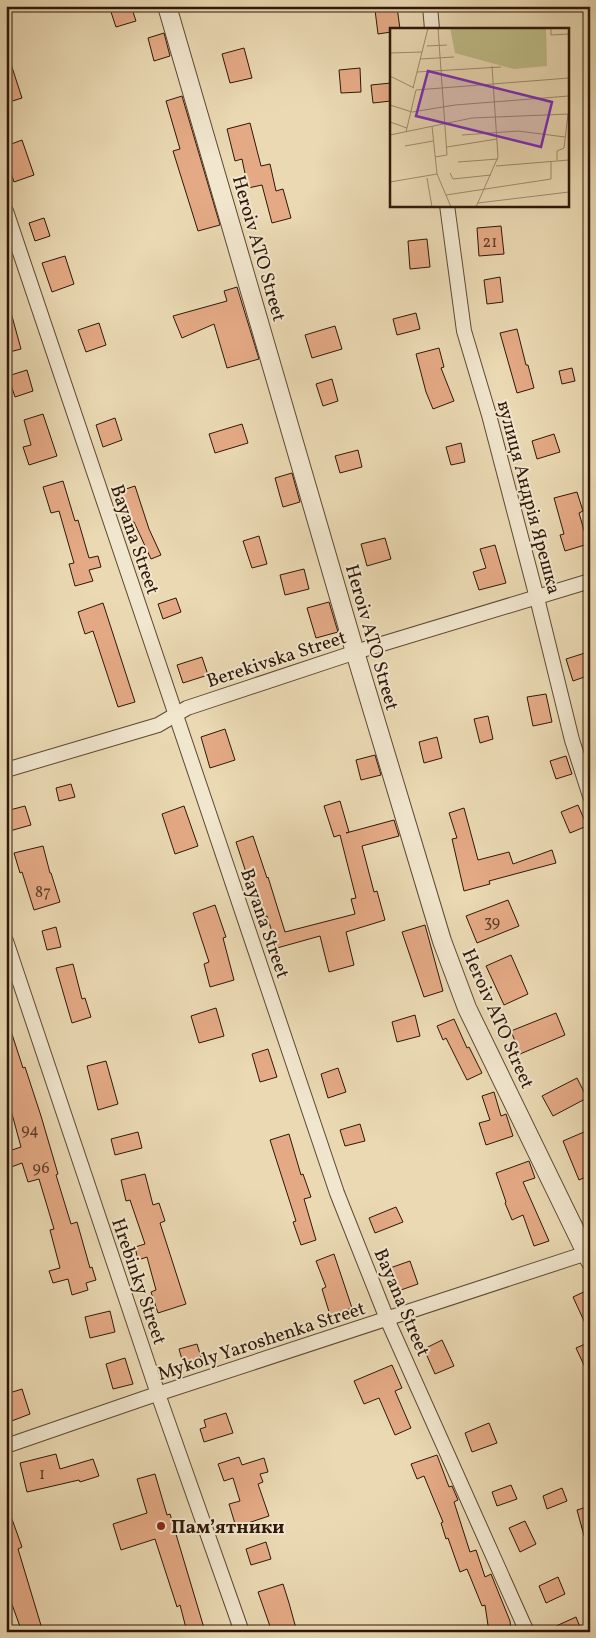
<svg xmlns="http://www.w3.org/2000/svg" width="596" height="1638" font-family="Vollkorn,serif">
<rect width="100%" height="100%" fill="#ead9b3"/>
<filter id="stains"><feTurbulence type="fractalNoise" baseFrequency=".004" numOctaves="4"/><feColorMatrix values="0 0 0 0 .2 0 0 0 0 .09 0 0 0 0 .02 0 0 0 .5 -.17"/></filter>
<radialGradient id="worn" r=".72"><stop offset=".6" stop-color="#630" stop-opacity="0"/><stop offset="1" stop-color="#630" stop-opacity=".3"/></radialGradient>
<!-- building -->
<g fill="#e4aa85" stroke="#2f1708">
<polygon points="109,6 131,6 136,21 116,27"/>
<polygon points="397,7 400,29 391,29 391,32 378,34 375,10"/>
<polygon points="164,33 170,56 154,61 148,38"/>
<polygon points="244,48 252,78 230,83 222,54"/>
<polygon points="6,58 9,58 22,98 6,103"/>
<polygon points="360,68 361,92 341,93 339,70"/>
<polygon points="391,83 391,101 373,103 371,85"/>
<polygon points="182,96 220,225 198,231 173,151 180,149 166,101"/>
<polygon points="250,123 261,166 270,164 276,191 283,189 291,218 272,223 262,185 248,188 242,159 235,161 227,129"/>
<polygon points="22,140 34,175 14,182 6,158 6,146"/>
<polygon points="44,218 50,236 35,241 29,223"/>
<polygon points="501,226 504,254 479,256 477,228"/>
<polygon points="427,239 430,267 410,269 408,241"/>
<polygon points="65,256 74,284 52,292 42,263"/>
<polygon points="500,277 503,302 487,304 484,280"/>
<polygon points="237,287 259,359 227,368 214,324 182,338 173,316 227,301 224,291"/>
<polygon points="10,309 21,349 6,353 6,310"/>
<polygon points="416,313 420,329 397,335 393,319"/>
<polygon points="99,323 106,345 86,352 78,330"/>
<polygon points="335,326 342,349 312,358 305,335"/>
<polygon points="517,329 526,365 528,365 534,388 517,393 500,333"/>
<polygon points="439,348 444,367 441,368 454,401 433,409 426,392 416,354"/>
<polygon points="572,368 575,381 562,384 559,371"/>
<polygon points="27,370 33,391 15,397 8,376"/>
<polygon points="332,379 338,401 323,406 316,384"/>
<polygon points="43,414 57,456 29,465 23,447 31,445 24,420"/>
<polygon points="115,418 122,440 103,447 96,425"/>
<polygon points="242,424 248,443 215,453 209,434"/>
<polygon points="554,434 560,452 537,459 532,441"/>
<polygon points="461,443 465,462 451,465 446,447"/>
<polygon points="358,450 362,467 340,473 335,456"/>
<polygon points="292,473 300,502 283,507 275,478"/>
<polygon points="63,481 75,521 78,520 89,558 98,556 101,567 89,570 93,581 75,586 69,564 74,563 59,511 51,513 43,487"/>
<polygon points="135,486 149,529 161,555 151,559 134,522 128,524 117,492"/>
<polygon points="577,492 583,511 579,513 588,544 565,551 560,535 564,534 554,498"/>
<polygon points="259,536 267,564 252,568 243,541"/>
<polygon points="385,538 391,559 367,566 361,544"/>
<polygon points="495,545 506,583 479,590 473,572 486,568 480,549"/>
<polygon points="304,569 309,589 285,595 280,575"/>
<polygon points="176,598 181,612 163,619 158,604"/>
<polygon points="329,602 338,632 316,638 307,608"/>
<polygon points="103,603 135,702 118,707 93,631 85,634 78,612"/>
<polygon points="585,653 590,667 590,675 573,681 566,659"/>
<polygon points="202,657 208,675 183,683 177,665"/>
<polygon points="546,694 552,722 533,726 527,697"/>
<polygon points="488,716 493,739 480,743 474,719"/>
<polygon points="225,729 235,760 210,768 201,737"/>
<polygon points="437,737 442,758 424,763 419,742"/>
<polygon points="375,755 381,775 361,780 356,760"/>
<polygon points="566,756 572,774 556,779 550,761"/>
<polygon points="71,784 75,797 59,801 56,788"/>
<polygon points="340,801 349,832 346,833 394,820 399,836 362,846 374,892 377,891 385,920 346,932 354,965 329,972 320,936 277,948 267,916 261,918 236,842 253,836 267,878 268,877 285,932 355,914 351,899 356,898 340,835 334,837 324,806"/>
<polygon points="578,805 587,826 570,833 561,812"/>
<polygon points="25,806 31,825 6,832 6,811"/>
<polygon points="184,806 198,846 175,854 162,814"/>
<polygon points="464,808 478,860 509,852 513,864 552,850 556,863 489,881 490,884 464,891 452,839 457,838 449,813"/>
<polygon points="43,846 50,873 51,873 60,902 34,910 22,872 20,873 14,853"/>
<polygon points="508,900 519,926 477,943 466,916"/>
<polygon points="215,905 226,937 223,938 234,980 210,987 204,964 209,962 193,913"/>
<polygon points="425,925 443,991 424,997 402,932"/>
<polygon points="56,927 61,947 47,950 42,931"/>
<polygon points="511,955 528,994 504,1005 486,966"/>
<polygon points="73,964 82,999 85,998 91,1017 72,1023 56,968"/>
<polygon points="216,1008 224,1036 199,1043 191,1016"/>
<polygon points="556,1013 565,1035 520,1054 511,1031"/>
<polygon points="415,1015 420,1036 397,1042 392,1022"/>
<polygon points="454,1019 467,1048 469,1047 482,1073 467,1080 446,1038 443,1040 437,1026"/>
<polygon points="6,1025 9,1025 23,1068 25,1067 41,1116 58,1174 56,1175 71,1224 77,1222 90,1268 92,1267 96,1280 86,1283 88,1290 72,1295 68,1279 53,1283 49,1271 60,1268 50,1230 54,1229 39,1179 28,1182 22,1163 6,1169 6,1152 21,1147 9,1103 6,1104"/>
<polygon points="268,1049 277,1077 260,1082 252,1054"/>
<polygon points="106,1061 118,1104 98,1110 87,1066"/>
<polygon points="338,1068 346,1092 328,1098 321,1074"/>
<polygon points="577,1078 587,1098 553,1116 542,1096"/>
<polygon points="494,1092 501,1116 506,1114 513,1136 486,1145 479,1123 490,1120 482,1096"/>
<polygon points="360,1124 365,1141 345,1146 340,1130"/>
<polygon points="138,1132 142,1148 115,1155 111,1139"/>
<polygon points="584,1132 590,1146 590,1175 579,1180 563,1141"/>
<polygon points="289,1134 301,1175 303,1174 311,1197 304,1199 316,1240 301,1245 293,1222 296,1221 270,1140"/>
<polygon points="529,1161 535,1178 523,1182 549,1241 534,1246 523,1215 512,1220 505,1203 506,1202 496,1173"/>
<polygon points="145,1174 153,1205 159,1203 165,1221 160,1223 186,1304 158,1313 151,1292 156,1290 147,1257 138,1260 135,1247 145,1244 130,1200 126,1201 121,1180"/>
<polygon points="396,1207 403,1222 375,1233 369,1218"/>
<polygon points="334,1254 352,1308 330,1315 322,1289 326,1287 316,1261"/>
<polygon points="410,1261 418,1284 398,1291 390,1268"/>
<polygon points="590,1289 590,1334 573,1297"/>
<polygon points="110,1311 115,1332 90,1338 85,1317"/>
<polygon points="442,1340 454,1366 435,1374 424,1349"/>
<polygon points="590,1342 590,1378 576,1348"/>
<polygon points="197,1344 201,1357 183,1363 179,1349"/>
<polygon points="125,1358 133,1384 113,1389 106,1364"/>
<polygon points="392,1365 402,1388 395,1391 411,1428 395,1435 379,1398 364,1404 354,1381"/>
<polygon points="22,1389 30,1414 9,1422 6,1414 6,1394"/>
<polygon points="226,1413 233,1433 204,1442 200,1429 206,1427 204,1420"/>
<polygon points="489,1423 497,1443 472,1452 465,1433"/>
<polygon points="56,1454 60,1469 93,1459 99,1476 80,1482 79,1480 27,1492 20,1463"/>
<polygon points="437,1455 449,1487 452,1486 458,1500 454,1502 470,1552 476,1550 485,1577 491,1574 510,1621 511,1632 489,1632 485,1605 482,1606 467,1569 460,1572 448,1538 446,1539 441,1523 443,1522 424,1476 417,1479 411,1464"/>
<polygon points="239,1457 242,1465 264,1458 268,1472 260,1474 263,1482 258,1484 269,1516 236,1527 229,1504 240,1501 233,1478 224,1481 218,1464"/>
<polygon points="155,1474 167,1515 170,1514 204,1628 187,1632 180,1605 177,1607 155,1539 121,1550 113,1524 147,1513 137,1479"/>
<polygon points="511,1485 517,1499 497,1506 492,1492"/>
<polygon points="562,1488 567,1501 547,1509 543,1496"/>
<polygon points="590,1506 590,1543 586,1543 577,1510"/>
<polygon points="8,1508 22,1547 18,1549 43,1632 22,1632 6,1588 6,1509"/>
<polygon points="525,1521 536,1544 520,1552 509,1528"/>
<polygon points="266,1542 271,1559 251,1565 246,1549"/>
<polygon points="558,1577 565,1594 546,1603 539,1586"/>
<polygon points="283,1584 289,1603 297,1632 272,1632 258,1592"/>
<polygon points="576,1617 582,1632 543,1632"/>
</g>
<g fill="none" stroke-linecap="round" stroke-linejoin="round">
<defs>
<g id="minor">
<polyline points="430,6 432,29"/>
<polyline points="447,205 464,331 489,415 537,598 572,740 590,796"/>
<polyline points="6,211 337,1193 387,1319 527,1632"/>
<polyline points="6,770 158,725 187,708 362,650 590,581"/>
<polyline points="6,941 158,1394 242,1632"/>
<polyline points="6,1446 145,1398 590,1252"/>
</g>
<polyline id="tertiary" points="167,6 355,652 442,941 467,1008 590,1261"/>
</defs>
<!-- minor casing -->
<use href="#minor" stroke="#5e4833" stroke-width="16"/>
<!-- tertiary casing -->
<use href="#tertiary" stroke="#5e4833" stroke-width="20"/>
<!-- minor -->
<use href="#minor" stroke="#f1e6ce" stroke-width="14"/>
<!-- tertiary -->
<use href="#tertiary" stroke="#f1e6ce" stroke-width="18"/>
</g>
<!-- markers -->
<circle fill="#8f2418" stroke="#f1e6ce" stroke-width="2" cx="161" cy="1526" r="5"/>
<g text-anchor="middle" stroke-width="4" stroke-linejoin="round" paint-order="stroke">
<!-- number labels -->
<g font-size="16" fill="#5c3c27">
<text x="490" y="247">21</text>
<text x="43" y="897">87</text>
<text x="492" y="927">39</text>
<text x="30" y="1135">94</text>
<text x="41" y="1173">96</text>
<text x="42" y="1479">1</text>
</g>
<!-- street labels -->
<g font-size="19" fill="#2f1708" stroke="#f1e6ce">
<text transform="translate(260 248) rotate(74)" y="7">Heroiv ATO Street</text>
<text transform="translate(530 497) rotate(75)" y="7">вулиця Андрія Ярешка</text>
<text transform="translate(136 539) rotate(71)" y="7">Bayana Street</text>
<text transform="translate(373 637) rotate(74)" y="7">Heroiv ATO Street</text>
<text transform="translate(276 658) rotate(-18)" y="7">Berekivska Street</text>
<text transform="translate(266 923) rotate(71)" y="7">Bayana Street</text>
<text transform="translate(499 1018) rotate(66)" y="7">Heroiv ATO Street</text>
<text transform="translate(140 1281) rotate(71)" y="7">Hrebinky Street</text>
<text transform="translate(403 1302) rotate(67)" y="7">Bayana Street</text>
<text transform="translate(261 1340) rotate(-18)" y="7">Mykoly Yaroshenka Street</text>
</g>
<!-- poi labels -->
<g font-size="19" font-weight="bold" fill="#2f1708" stroke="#f1e6ce" text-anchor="start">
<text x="171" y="1533">Памʼятники</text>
</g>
</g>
<!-- overview -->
<g transform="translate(390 28)">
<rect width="179" height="179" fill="#ead9b3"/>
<path d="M60 0H156L157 38 124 41 65 25Z" fill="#bebd88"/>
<path fill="none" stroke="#9f8b6f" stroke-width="1" d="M161 0V7L179 6M37 18 57 17M0 25 32 24M30 31 64 29M27 44 111 39M0 48 24 60M23 60 38 0M26 62 179 50M0 77 22 84 65 77 179 68M0 94 17 100M42 98 47 146 61 179M16 104 26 62M0 107 82 90 179 86M72 107 128 103 175 109M15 118 43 113M57 119 107 111M45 129 57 127 48 0M167 132V123L174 120 178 86M68 134 108 131M106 138 179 132M60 145 63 151 101 147M37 150 42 179M0 154 47 146M56 167 161 151V133M88 175 179 164M86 179 108 129 102 38"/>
<path fill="#7b2cbf" fill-opacity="0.15" stroke="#7b2cbf" stroke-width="2.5" d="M38 43 162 74 151 119 26 88Z"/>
<rect width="179" height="179" fill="none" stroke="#2f1708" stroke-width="2.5"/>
</g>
<!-- margin -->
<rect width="596" height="1638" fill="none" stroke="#ead9b3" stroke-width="25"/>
<rect x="8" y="8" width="581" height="1623" fill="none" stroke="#2f1708" stroke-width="2.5"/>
<rect x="12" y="12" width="571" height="1613" fill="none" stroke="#2f1708"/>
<rect width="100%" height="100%" filter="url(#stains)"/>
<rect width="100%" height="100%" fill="url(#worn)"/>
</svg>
